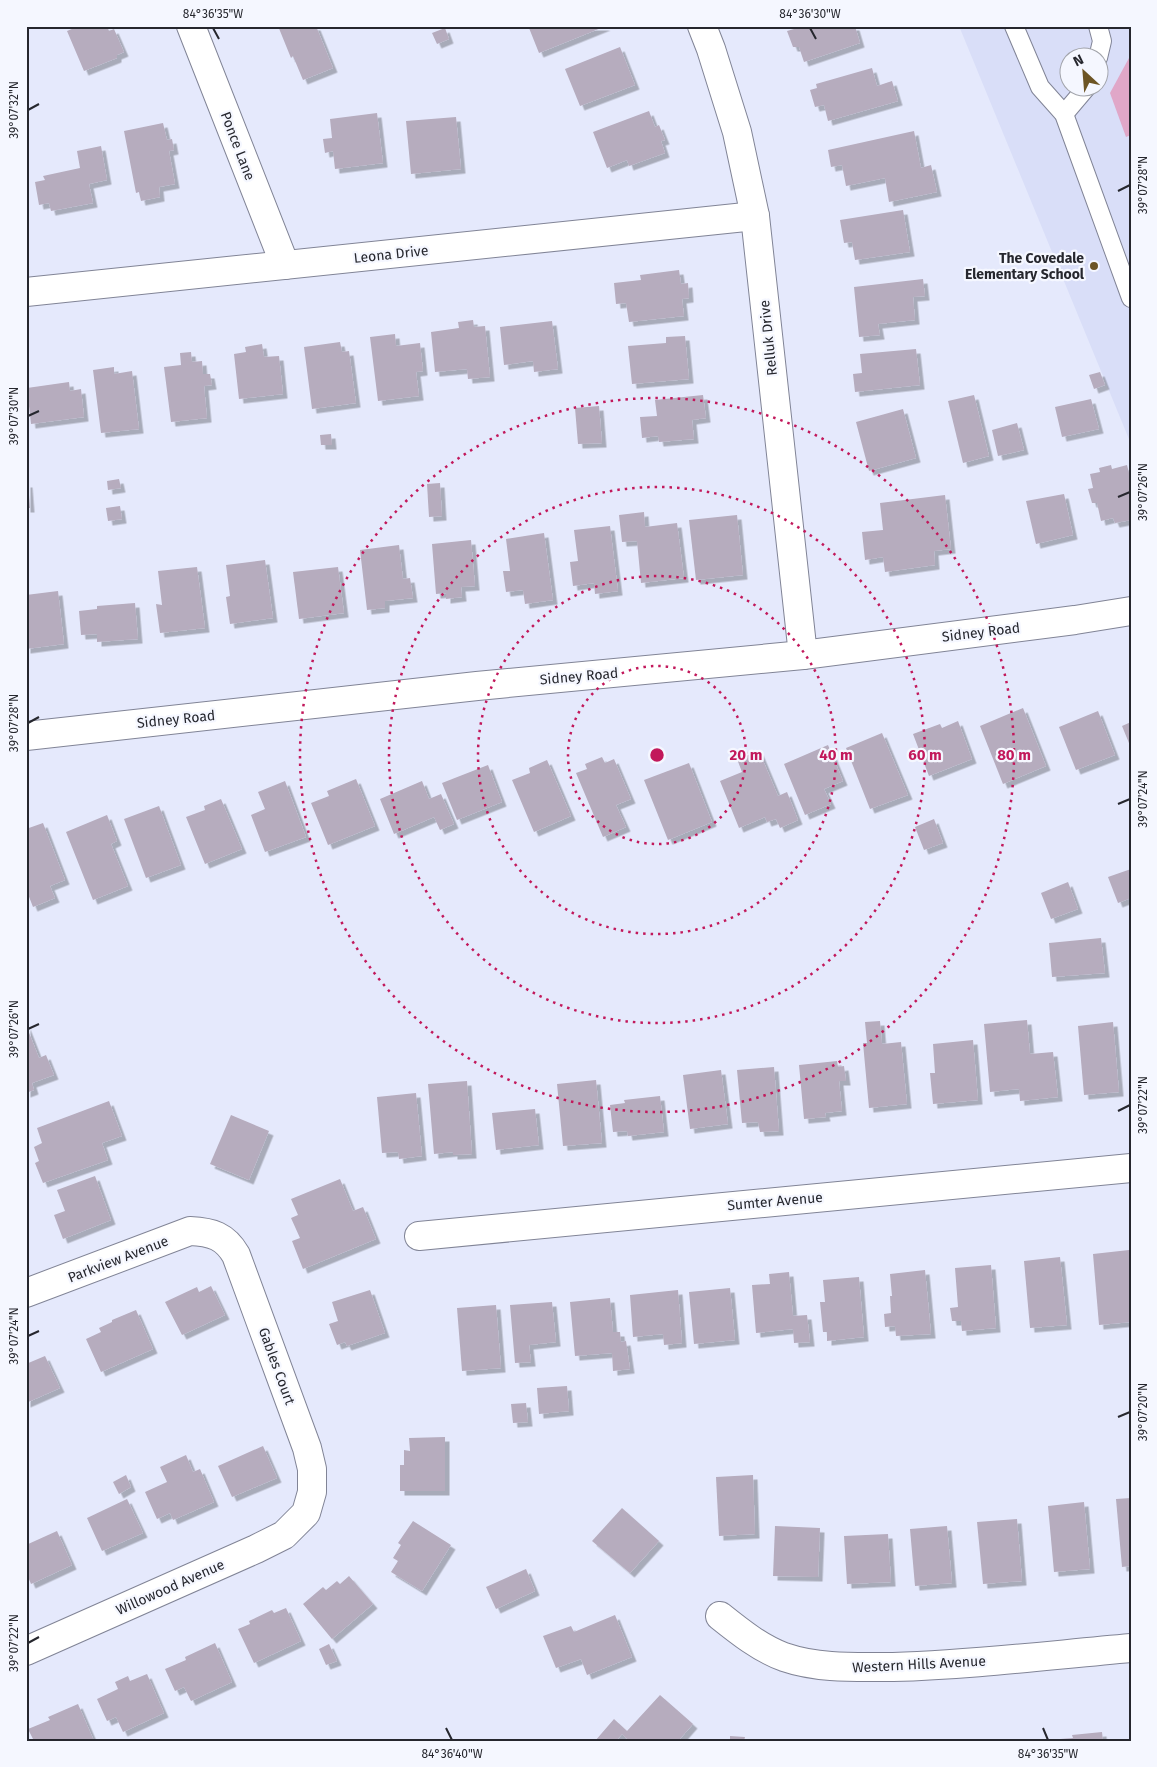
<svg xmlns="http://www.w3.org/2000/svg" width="1157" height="1767" font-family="'Fira Sans',sans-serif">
<defs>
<filter id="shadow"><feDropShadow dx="4.5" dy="4.5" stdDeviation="0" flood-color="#0004"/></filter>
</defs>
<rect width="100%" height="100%" fill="#e5e9fc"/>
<!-- built -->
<path fill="#d9def8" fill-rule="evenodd" d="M959 26H1131V444ZM1070 58H1100V88H1070Z"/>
<!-- pitch -->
<polygon fill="#e0a7c8" points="1129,58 1131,58 1131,135 1126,137 1110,93"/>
<!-- building -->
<g fill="#b6acbe" filter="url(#shadow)">
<polygon points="79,26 107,26 109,31 114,29 124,52 117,55 117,58 84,71 67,31"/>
<polygon points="278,26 316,26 333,68 303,80 293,56 291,58"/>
<polygon points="534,26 606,26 539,53 529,28"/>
<polygon points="793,26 855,26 860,43 804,62 799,47 793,47 787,31 794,29"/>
<polygon points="445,28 449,39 437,44 432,33"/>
<polygon points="620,47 635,85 580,106 565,69"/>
<polygon points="872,68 877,86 892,81 898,101 828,121 824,105 815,107 810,90 817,88 816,84"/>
<polygon points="649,111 655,127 659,125 665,140 661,141 665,153 629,166 627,160 607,168 593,132"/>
<polygon points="377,113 383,163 335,169 333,151 325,153 323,139 332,138 330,119"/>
<polygon points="456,117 461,169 411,174 406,121"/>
<polygon points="163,123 167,140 172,139 174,150 169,151 175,184 159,187 160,197 141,201 139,192 136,193 124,131"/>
<polygon points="914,131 921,168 931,165 937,192 889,202 885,178 846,186 842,165 831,167 828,150"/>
<polygon points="101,146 107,180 89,184 93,203 51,211 49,203 39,205 35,182 45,180 43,176 80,168 77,151"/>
<polygon points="903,210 910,252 855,260 852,242 844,243 840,220"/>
<polygon points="679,270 681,284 688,283 689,298 682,299 684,316 629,322 626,303 616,304 614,283 641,280 640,275"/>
<polygon points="923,279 925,296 913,297 915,320 878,324 880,335 859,337 854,287"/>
<polygon points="473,320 474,327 485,326 490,377 468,379 467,369 435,372 431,332 459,328 458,322"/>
<polygon points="552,321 558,369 534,372 533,361 504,365 500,327"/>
<polygon points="395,334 396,346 420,343 423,371 416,372 419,396 378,401 370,337"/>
<polygon points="685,336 689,379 632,384 628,346 666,343 666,337"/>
<polygon points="340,342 342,352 349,351 356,403 312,409 304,347"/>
<polygon points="262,344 264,357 279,356 283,394 239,399 234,354 246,352 245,347"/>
<polygon points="916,349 920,385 855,392 853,374 862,373 860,354"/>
<polygon points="191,352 192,362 202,361 203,374 210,374 212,385 204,386 207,418 171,422 164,367 181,365 180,353"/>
<polygon points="114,367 114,374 132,371 139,429 101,433 93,370"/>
<polygon points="1100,372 1105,385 1094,389 1089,375"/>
<polygon points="69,382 70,391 81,389 84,417 31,424 27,388"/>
<polygon points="703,395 706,418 692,420 694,439 659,442 658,436 642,438 640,417 657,416 655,400"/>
<polygon points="974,395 989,456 963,463 948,401"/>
<polygon points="1091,399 1099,429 1062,437 1055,407"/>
<polygon points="599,406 602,443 578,444 575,408"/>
<polygon points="903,409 916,458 869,471 856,422"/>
<polygon points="1017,423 1024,450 998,456 992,430"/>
<polygon points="331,434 332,445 321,445 320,435"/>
<polygon points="1111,465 1112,469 1127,465 1131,481 1131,520 1115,523 1113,518 1101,521 1097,503 1092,503 1088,489 1093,488 1090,474 1100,472 1099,468"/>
<polygon points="119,479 121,488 108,490 107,481"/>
<polygon points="26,483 28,483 30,508 26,508"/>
<polygon points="440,483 442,516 429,517 427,484"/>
<polygon points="1064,494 1073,535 1036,544 1026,501"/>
<polygon points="945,495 951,549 934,551 935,565 885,572 883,557 865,560 862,532 883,530 880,503"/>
<polygon points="120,506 122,519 108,521 106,508"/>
<polygon points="644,512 645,527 677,523 684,578 641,583 637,541 622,542 619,515"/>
<polygon points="737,515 743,575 696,580 689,520"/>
<polygon points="610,526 618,591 595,594 594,583 573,586 570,562 578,561 574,530"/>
<polygon points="544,533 553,600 525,604 523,590 506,592 503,571 510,571 506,539"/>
<polygon points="471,540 475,586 461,587 462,597 446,599 446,593 436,594 432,544"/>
<polygon points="399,545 403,579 410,578 413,598 385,601 385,608 367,610 360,550"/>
<polygon points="265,560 273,618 230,624 226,597 230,596 226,565"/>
<polygon points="197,567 205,628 160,633 156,604 162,605 158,571"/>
<polygon points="338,567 344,613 299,619 293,572"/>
<polygon points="58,591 64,644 26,649 26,595"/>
<polygon points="135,603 138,639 97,642 97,634 81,635 79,611 97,609 97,606"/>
<polygon points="1023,708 1046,766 1003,784 980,726"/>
<polygon points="1098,711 1115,755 1076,770 1059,727"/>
<polygon points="958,721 972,759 929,776 913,734 940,724 942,728"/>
<polygon points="1131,722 1131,748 1122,726"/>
<polygon points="882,733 908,795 870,809 846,748"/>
<polygon points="828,745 843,781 824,789 831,804 805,815 784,764"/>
<polygon points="759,751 778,796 787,792 798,820 780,828 776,819 767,822 765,817 739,828 720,781 742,772 737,759"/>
<polygon points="602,757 605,763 614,759 631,799 616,805 626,827 603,837 576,773 587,769 585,764"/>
<polygon points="547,760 571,816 534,832 512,780 530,773 529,768"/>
<polygon points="689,763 712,822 668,840 644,780"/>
<polygon points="488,765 502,802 457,820 442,783"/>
<polygon points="356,779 375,826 328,845 311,803 329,796 327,791"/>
<polygon points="285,781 306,837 265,852 251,815 265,809 258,792"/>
<polygon points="422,781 429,799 441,794 454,824 440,830 434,817 394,834 380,799"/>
<polygon points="221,799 242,849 205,864 186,817 205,810 204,806"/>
<polygon points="159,806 181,865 146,878 124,819"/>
<polygon points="107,815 117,841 111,844 128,886 93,900 66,832"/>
<polygon points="934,819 943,843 924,850 915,827"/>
<polygon points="43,823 65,880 50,886 55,898 33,907 26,889 26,829"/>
<polygon points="1131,869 1131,898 1118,903 1108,877"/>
<polygon points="1068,882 1078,909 1051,919 1041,893"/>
<polygon points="1101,938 1105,973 1052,977 1049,943"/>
<polygon points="1027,1020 1030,1054 1053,1052 1058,1097 1020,1101 1019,1089 990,1092 984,1024"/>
<polygon points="880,1021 882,1044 901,1042 907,1104 869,1108 863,1043 867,1043 865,1022"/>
<polygon points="1113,1022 1119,1092 1084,1095 1078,1026"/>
<polygon points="26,1025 39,1058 46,1055 54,1075 32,1083 34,1090 26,1093"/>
<polygon points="973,1040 978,1100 933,1104 930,1073 935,1073 933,1044"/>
<polygon points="837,1061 838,1067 844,1066 846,1081 839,1081 842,1111 825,1113 826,1117 804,1119 799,1065"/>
<polygon points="774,1067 779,1131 760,1132 758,1122 742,1123 737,1070"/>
<polygon points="721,1070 728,1124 690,1129 683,1075"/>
<polygon points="596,1080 602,1143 563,1146 557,1084"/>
<polygon points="467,1081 472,1154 453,1155 453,1152 434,1154 428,1084"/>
<polygon points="416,1093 422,1156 399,1159 398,1152 382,1153 377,1097"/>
<polygon points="660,1096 664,1132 628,1136 627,1131 613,1132 610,1105 625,1103 624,1100"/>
<polygon points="109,1101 122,1136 102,1143 108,1160 43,1183 35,1163 39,1161 34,1147 42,1143 37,1128"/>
<polygon points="535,1109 539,1145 496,1150 492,1113"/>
<polygon points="231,1115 269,1131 249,1180 210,1164"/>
<polygon points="95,1176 111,1220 63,1239 54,1215 65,1211 57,1190"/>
<polygon points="340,1179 353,1211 363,1207 376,1239 303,1269 292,1241 300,1238 291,1218 298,1215 291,1199"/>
<polygon points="1129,1250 1131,1273 1131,1322 1099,1325 1093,1254"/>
<polygon points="1060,1257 1067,1325 1030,1328 1024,1261"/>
<polygon points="991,1265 996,1328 962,1331 961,1321 952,1321 950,1308 958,1307 955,1268"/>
<polygon points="925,1270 931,1334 896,1336 895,1326 885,1327 884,1314 891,1313 890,1296 892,1296 890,1274"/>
<polygon points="789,1272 793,1316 807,1315 810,1342 794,1343 793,1329 756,1333 752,1285 770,1284 769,1274"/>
<polygon points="859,1277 864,1337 827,1341 827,1332 823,1332 820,1302 825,1302 823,1280"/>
<polygon points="211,1286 225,1315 182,1335 165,1302 197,1287 199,1292"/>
<polygon points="730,1288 735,1340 694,1344 689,1292"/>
<polygon points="370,1290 385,1333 347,1346 345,1342 337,1345 329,1324 338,1321 332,1302"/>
<polygon points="678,1290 682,1343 664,1345 663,1334 633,1337 630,1295"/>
<polygon points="610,1298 613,1332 620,1332 621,1342 626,1341 630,1369 613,1371 612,1353 575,1356 570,1302"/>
<polygon points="552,1302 556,1342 529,1345 531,1362 515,1363 510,1305"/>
<polygon points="496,1305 501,1368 462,1371 457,1308"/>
<polygon points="136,1310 153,1349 101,1372 86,1339 101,1332 99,1328 112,1322 112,1320"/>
<polygon points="45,1356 60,1388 26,1403 26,1364"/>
<polygon points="567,1386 569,1411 539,1414 537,1388"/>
<polygon points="526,1403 528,1422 513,1423 511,1404"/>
<polygon points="445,1437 445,1491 400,1491 400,1465 404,1465 404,1450 410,1451 409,1438"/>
<polygon points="263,1446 277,1478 232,1497 218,1466"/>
<polygon points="186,1455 193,1472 200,1469 214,1502 173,1520 170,1513 157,1519 145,1492 167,1482 160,1467"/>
<polygon points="126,1475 131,1487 119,1494 113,1482"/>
<polygon points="753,1475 755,1534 719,1536 716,1477"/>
<polygon points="1131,1498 1131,1566 1122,1567 1116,1499"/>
<polygon points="127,1499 143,1533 102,1551 87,1518"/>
<polygon points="1084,1502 1090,1569 1054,1572 1048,1506"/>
<polygon points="622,1508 659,1541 630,1573 592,1541"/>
<polygon points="1017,1519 1022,1581 983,1584 977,1522"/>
<polygon points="413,1521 451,1545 422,1591 391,1572 398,1561 393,1558 401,1545 398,1543"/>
<polygon points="775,1526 820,1528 818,1577 773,1576"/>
<polygon points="947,1526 952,1583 915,1586 910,1529"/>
<polygon points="57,1531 72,1565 31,1584 26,1572 26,1545"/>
<polygon points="888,1534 891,1582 847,1584 844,1536"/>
<polygon points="526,1569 535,1591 496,1609 486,1587"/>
<polygon points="349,1576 373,1604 332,1639 303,1604 323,1587 326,1590 337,1581 340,1584"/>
<polygon points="286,1608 301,1641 254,1663 238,1629 250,1624 249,1621 272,1610 274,1613"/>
<polygon points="615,1615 632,1657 587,1675 581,1659 556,1668 543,1636 571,1626 574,1632"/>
<polygon points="215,1643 232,1682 191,1701 184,1687 175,1691 165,1669 186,1660 185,1657"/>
<polygon points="329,1644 337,1661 326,1665 319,1649"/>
<polygon points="147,1674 164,1713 123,1732 116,1717 107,1721 97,1699 118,1689 115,1682 128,1676 130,1681"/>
<polygon points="660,1695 693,1724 678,1741 629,1741 622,1734 616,1741 595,1741 614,1719 627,1731"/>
<polygon points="78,1704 94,1741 34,1741 28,1729 50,1720 48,1717"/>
<polygon points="1102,1732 1103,1741 1060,1741 1060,1739 1073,1738 1072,1735"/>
<polygon points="730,1736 745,1737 744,1741 730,1741"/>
</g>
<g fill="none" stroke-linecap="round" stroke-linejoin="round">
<defs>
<g id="service">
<polyline points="1014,26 1040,87 1064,114 1131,298"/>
<polyline points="1098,58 1102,41 1098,26"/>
<polyline points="1064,114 1086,88"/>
</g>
<g id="minor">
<polyline points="191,26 285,265"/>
<polyline points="702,26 711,49 737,132 755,216 803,655"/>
<polyline points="26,292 755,216"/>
<polyline points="26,736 477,686 803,655 1075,620 1131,611"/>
<polyline points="419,1236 1131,1168"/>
<path d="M26 1293 190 1231C212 1232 225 1236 236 1255L307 1448 312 1469V1492L306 1513 284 1535 256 1549 26 1651"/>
<path d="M720 1616C740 1632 760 1648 784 1657 819 1669 856 1667 893 1667 972 1665 1051 1655 1131 1648"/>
</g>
</defs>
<!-- service casing -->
<use href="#service" stroke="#818496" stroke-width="20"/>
<!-- minor casing -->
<use href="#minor" stroke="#818496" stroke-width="30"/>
<!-- service -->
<use href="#service" stroke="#fff" stroke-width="18"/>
<!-- minor -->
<use href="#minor" stroke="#fff" stroke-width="28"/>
</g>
<!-- ticks -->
<path fill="none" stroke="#26272e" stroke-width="2" d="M213 28 219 39M810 28 816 39M28 110 39 104M1118 191 1130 185M28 416 39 411M1118 497 1130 492M28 723 39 717M1118 804 1130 799M28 1029 39 1024M1118 1111 1130 1105M28 1336 39 1331M1118 1417 1130 1412M28 1643 39 1637M446 1728 452 1740M1043 1728 1048 1740"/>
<!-- distance rings -->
<g fill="none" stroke="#c2185b" stroke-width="2.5" stroke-dasharray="2.5 5">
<circle cx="657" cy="755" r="89"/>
<circle cx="657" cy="755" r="179"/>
<circle cx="657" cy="755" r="268"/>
<circle cx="657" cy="755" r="357"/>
</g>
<!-- markers -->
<circle fill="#6d5525" stroke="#f5f7ff" stroke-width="2" cx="1094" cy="266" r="5"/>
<g text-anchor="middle" stroke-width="4.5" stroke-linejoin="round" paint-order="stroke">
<!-- street labels -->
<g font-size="14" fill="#26272e" stroke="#f5f7ff">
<text transform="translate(238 146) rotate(69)" y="5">Ponce Lane</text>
<text transform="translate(391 254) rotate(-6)" y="5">Leona Drive</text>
<text transform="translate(768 338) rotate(-96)" y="5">Relluk Drive</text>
<text transform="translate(981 632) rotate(-7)" y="5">Sidney Road</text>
<text transform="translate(579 676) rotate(-5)" y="5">Sidney Road</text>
<text transform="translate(176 719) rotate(-6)" y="5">Sidney Road</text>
<text transform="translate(775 1201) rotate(-5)" y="5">Sumter Avenue</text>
<text transform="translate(118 1259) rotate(-21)" y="5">Parkview Avenue</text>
<text transform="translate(277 1366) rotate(70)" y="5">Gables Court</text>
<text transform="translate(170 1587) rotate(-24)" y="5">Willowood Avenue</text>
<text transform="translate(919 1664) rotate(-3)" y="5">Western Hills Avenue</text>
</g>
<!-- poi labels -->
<g font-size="14" font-weight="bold" fill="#26272e" stroke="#f5f7ff" text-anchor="end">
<text x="1084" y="263">The Covedale<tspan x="1084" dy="16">Elementary School</tspan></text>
</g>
</g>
<circle cx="657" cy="755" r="8" fill="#c2185b" stroke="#f5f7ff" stroke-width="2.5"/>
<g font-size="15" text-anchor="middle" font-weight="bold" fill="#c2185b" stroke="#f5f7ff" stroke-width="4.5" stroke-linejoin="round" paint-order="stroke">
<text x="746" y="760">20 m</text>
<text x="836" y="760">40 m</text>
<text x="925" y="760">60 m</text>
<text x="1014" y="760">80 m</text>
</g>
<!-- border -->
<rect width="1157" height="1767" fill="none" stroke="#f5f7ff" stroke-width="55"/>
<!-- north arrow -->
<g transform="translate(1084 72) rotate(334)"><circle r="24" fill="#f5f7ff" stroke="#a2a4ab"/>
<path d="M0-4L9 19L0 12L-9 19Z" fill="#6d5525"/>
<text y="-8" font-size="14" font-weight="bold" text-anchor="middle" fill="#26272e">N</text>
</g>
<rect x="28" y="28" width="1102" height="1712" fill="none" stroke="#26272e" stroke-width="2"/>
<g font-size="12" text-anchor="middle" fill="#26272e">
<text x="213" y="18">84°36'35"W</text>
<text x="810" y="18">84°36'30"W</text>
<text transform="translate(14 110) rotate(-90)" y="4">39°07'32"N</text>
<text transform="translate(1143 185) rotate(-90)" y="4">39°07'28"N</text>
<text transform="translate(14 416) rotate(-90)" y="4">39°07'30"N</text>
<text transform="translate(1143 492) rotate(-90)" y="4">39°07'26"N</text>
<text transform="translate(14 723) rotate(-90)" y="4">39°07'28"N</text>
<text transform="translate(1143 799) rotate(-90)" y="4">39°07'24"N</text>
<text transform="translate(14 1029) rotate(-90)" y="4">39°07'26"N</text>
<text transform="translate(1143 1105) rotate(-90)" y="4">39°07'22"N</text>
<text transform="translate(14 1336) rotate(-90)" y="4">39°07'24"N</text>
<text transform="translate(1143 1412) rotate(-90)" y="4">39°07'20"N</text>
<text transform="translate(14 1643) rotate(-90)" y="4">39°07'22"N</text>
<text x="452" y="1758">84°36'40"W</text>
<text x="1048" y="1758">84°36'35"W</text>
</g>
</svg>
